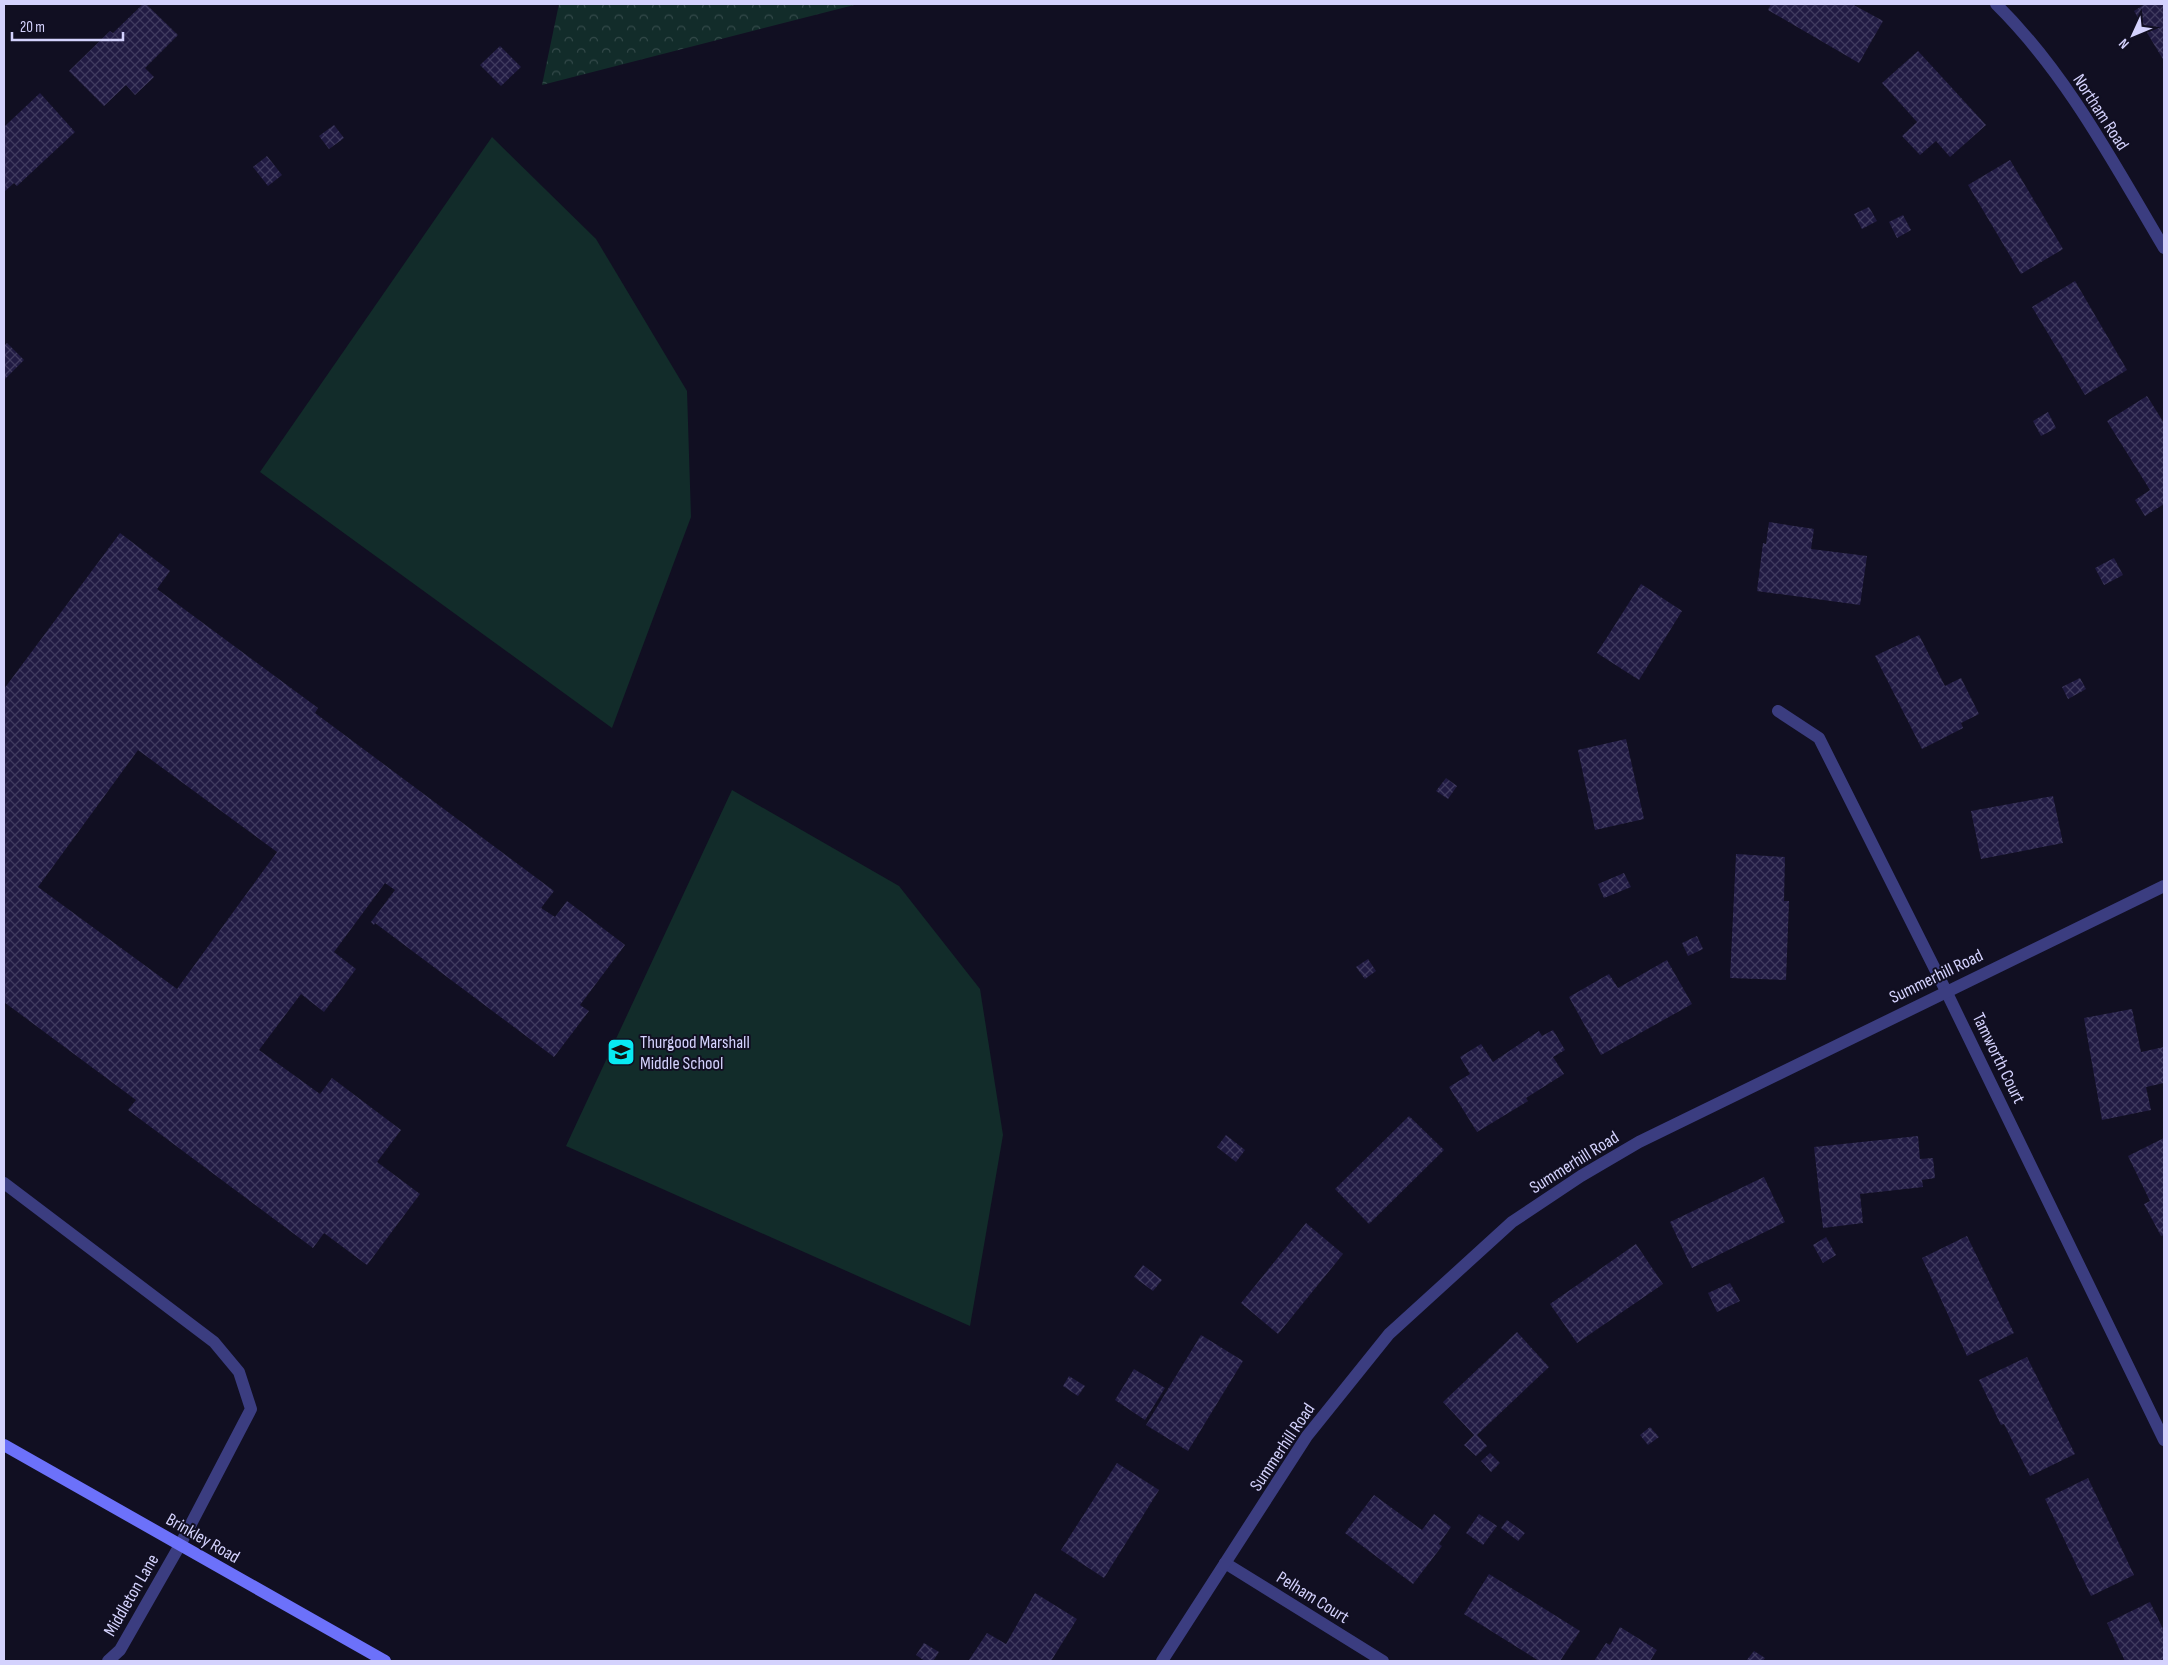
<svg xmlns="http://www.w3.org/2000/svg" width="2168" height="1665" font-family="'Sofia Sans Condensed',sans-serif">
<defs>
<pattern id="forest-crowns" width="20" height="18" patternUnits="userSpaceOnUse" patternTransform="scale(1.25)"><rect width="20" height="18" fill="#122c2a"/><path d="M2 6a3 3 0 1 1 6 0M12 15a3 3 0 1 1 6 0" fill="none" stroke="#344a4a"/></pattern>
<pattern id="building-cross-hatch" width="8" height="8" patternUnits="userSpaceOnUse" patternTransform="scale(1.25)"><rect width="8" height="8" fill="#211b43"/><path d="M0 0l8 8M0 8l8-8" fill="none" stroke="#403b5f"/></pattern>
</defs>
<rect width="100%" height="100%" fill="#110f22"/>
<!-- forest -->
<polygon fill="url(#forest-crowns)" points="559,4 858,4 542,85"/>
<!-- garden -->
<g fill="#122c2a">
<polygon points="492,137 596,239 687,391 691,517 612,728 260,472"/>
<polygon points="732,790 899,886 980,989 1003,1135 970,1326 566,1146"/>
</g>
<!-- building -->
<g fill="url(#building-cross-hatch)" fill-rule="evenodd">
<polygon points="143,4 146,4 178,35 145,68 154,77 135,95 126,85 104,106 69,71 110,31 113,33"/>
<polygon points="1771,4 1852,4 1883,21 1859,63 1768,10"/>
<polygon points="2145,4 2164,4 2164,61 2134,11"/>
<polygon points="500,46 521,67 501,86 480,65"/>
<polygon points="1918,51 1986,125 1950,157 1936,141 1920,155 1902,136 1917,122 1882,83"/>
<polygon points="40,93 75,132 17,186 14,183 4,192 4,127"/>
<polygon points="334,125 344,138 329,149 319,136"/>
<polygon points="267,156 282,175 268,186 253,167"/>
<polygon points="2010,160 2063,249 2021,274 1968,185"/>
<polygon points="1869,207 1877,221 1862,229 1854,214"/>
<polygon points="1903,215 1911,230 1897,238 1889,222"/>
<polygon points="2075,281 2127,370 2085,395 2032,307"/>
<polygon points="7,343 24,360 5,379 4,346"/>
<polygon points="2147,396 2164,423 2164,504 2145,516 2135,500 2150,490 2107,421"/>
<polygon points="2048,412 2056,428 2041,436 2033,421"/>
<polygon points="1769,522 1814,529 1811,549 1867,556 1860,605 1757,591 1763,543 1766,544"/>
<path d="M120 533 170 571 157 589 318 708 315 713 554 891 541 908 555 917 567 901 625 945 580 1005 589 1011 554 1057 375 923 374 925 371 922 395 890 385 883 334 952 356 969 324 1012 301 994 259 1050 320 1094 332 1078 401 1130 377 1162 420 1194 367 1265 324 1233 313 1248 128 1110 136 1100 4 1002V689ZM138 750 277 852 177 989 38 887Z"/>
<polygon points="2114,558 2123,575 2104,585 2095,568"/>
<polygon points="1641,584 1682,611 1639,680 1597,653"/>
<polygon points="1919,635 1945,686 1961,678 1979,714 1961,723 1963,728 1922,749 1875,656"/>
<polygon points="2080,678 2086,689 2068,699 2062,687"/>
<polygon points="1626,739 1644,819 1595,830 1578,750"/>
<polygon points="1446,778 1457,786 1448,799 1436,791"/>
<polygon points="2053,796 2063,843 1981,859 1971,811"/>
<polygon points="1736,854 1785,857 1784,901 1789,901 1786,980 1730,978"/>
<polygon points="1624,873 1631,887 1604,898 1598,884"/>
<polygon points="1697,936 1703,949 1688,956 1682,943"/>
<polygon points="1368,959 1376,971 1365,979 1356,967"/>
<polygon points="1667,960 1692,1004 1601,1055 1569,997 1609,974 1618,988"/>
<polygon points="2132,1009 2141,1052 2164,1047 2164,1083 2146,1087 2151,1110 2102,1120 2084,1018"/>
<polygon points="1553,1030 1565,1050 1553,1057 1564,1074 1526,1098 1528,1101 1477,1132 1449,1087 1470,1074 1460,1057 1481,1044 1493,1062 1539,1031 1542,1036"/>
<polygon points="1409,1116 1444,1150 1369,1224 1335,1189"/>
<polygon points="1226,1135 1245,1150 1236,1162 1217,1147"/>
<polygon points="1918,1136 1920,1159 1933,1158 1935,1178 1922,1180 1923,1187 1860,1194 1863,1223 1823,1228 1814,1147"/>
<polygon points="2164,1138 2164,1235 2161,1236 2144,1204 2150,1201 2128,1156"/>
<polygon points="1764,1177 1785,1222 1692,1268 1670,1222"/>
<polygon points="1306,1223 1343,1254 1278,1334 1241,1303"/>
<polygon points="1967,1236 2014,1333 1967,1356 1922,1258"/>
<polygon points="1826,1237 1836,1255 1823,1263 1813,1245"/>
<polygon points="1636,1244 1663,1284 1577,1343 1550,1304"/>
<polygon points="1143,1265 1162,1280 1153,1291 1134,1277"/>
<polygon points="1730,1283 1740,1301 1717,1312 1708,1293"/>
<polygon points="1517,1332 1549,1367 1477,1435 1487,1446 1476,1456 1464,1445 1474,1435 1443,1402"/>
<polygon points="1201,1335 1243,1361 1188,1451 1146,1425"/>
<polygon points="2027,1357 2075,1454 2030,1476 2004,1424 2001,1425 1979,1380"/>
<polygon points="1134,1369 1165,1388 1145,1420 1115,1400"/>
<polygon points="1069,1376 1085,1386 1078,1396 1063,1386"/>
<polygon points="1650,1427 1659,1437 1648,1445 1640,1435"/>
<polygon points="1490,1453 1500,1463 1491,1472 1481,1461"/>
<polygon points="1117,1463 1159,1490 1104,1578 1061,1550"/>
<polygon points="2088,1478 2134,1575 2091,1596 2045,1499"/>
<polygon points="1374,1495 1422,1530 1434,1514 1451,1527 1439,1544 1442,1546 1413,1584 1345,1533"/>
<polygon points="1479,1514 1497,1526 1483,1545 1466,1533"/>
<polygon points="1507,1520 1525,1533 1518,1541 1501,1528"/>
<polygon points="1489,1574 1580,1631 1560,1661 1539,1661 1464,1614"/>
<polygon points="1035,1593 1077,1619 1051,1661 969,1660 987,1633 1006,1644"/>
<polygon points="2150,1602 2164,1631 2164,1661 2125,1661 2107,1623"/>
<polygon points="1620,1627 1657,1650 1650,1661 1594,1661 1606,1643 1610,1645"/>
<polygon points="924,1643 939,1652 933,1661 925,1661 916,1655"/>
<polygon points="1754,1651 1765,1658 1763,1661 1746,1661"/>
</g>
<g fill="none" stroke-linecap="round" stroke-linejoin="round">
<!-- service -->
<polyline stroke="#3b3d80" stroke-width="12" points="4,1183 214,1342 239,1372 251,1409 180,1545"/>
<!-- minor -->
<g stroke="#3b3d80" stroke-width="12">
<path d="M1996 4C2067 74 2114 164 2164 248"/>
<polyline points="1778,711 1819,738 1946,991 2164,1440"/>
<polyline points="1225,1563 1383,1661"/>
<polyline points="108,1661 120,1650 180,1545"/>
<polyline points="1162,1661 1307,1436 1389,1334 1512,1222 1581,1176 1639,1142 2164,886"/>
</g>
<!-- secondary -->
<polyline stroke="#6c71fa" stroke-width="12" points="4,1445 385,1661"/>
</g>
<!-- icons -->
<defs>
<symbol id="school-square" viewBox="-11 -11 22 22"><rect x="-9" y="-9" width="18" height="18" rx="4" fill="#08eaf3" stroke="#110f22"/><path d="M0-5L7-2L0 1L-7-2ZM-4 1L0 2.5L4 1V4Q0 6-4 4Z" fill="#111"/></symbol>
</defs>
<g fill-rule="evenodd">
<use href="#school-square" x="605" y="1036" width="32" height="32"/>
</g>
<g text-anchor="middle" stroke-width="4" stroke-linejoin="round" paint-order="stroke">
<!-- street labels -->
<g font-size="18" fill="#d4d2fd" stroke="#110f22">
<text transform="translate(2101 112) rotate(57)" y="6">Northam Road</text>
<text transform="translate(1936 976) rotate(-26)" y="6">Summerhill Road</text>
<text transform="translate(1999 1058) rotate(64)" y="6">Tamworth Court</text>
<text transform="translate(1574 1162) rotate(-32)" y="6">Summerhill Road</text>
<text transform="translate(1282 1447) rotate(-56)" y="6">Summerhill Road</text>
<text transform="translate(203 1538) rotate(30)" y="6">Brinkley Road</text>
<text transform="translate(131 1595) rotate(-60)" y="6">Middleton Lane</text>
<text transform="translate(1313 1597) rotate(32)" y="6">Pelham Court</text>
</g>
<!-- poi labels -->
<g font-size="18" fill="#d4d2fd" stroke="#110f22" text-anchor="start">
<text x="640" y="1048">Thurgood Marshall<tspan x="640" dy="21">Middle School</tspan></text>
</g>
</g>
<!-- border -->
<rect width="2168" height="1665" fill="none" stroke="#d4d2fd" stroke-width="10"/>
<!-- north arrow -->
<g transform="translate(2133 35) rotate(226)" stroke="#110f22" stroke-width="4" paint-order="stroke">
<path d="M0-4L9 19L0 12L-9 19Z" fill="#d4d2fd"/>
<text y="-8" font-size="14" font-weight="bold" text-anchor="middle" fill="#d4d2fd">N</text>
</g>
<!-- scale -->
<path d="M12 32v8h111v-8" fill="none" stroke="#d4d2fd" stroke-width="2.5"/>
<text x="20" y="32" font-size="15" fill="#d4d2fd" stroke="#110f22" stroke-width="4" paint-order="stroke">20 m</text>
</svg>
